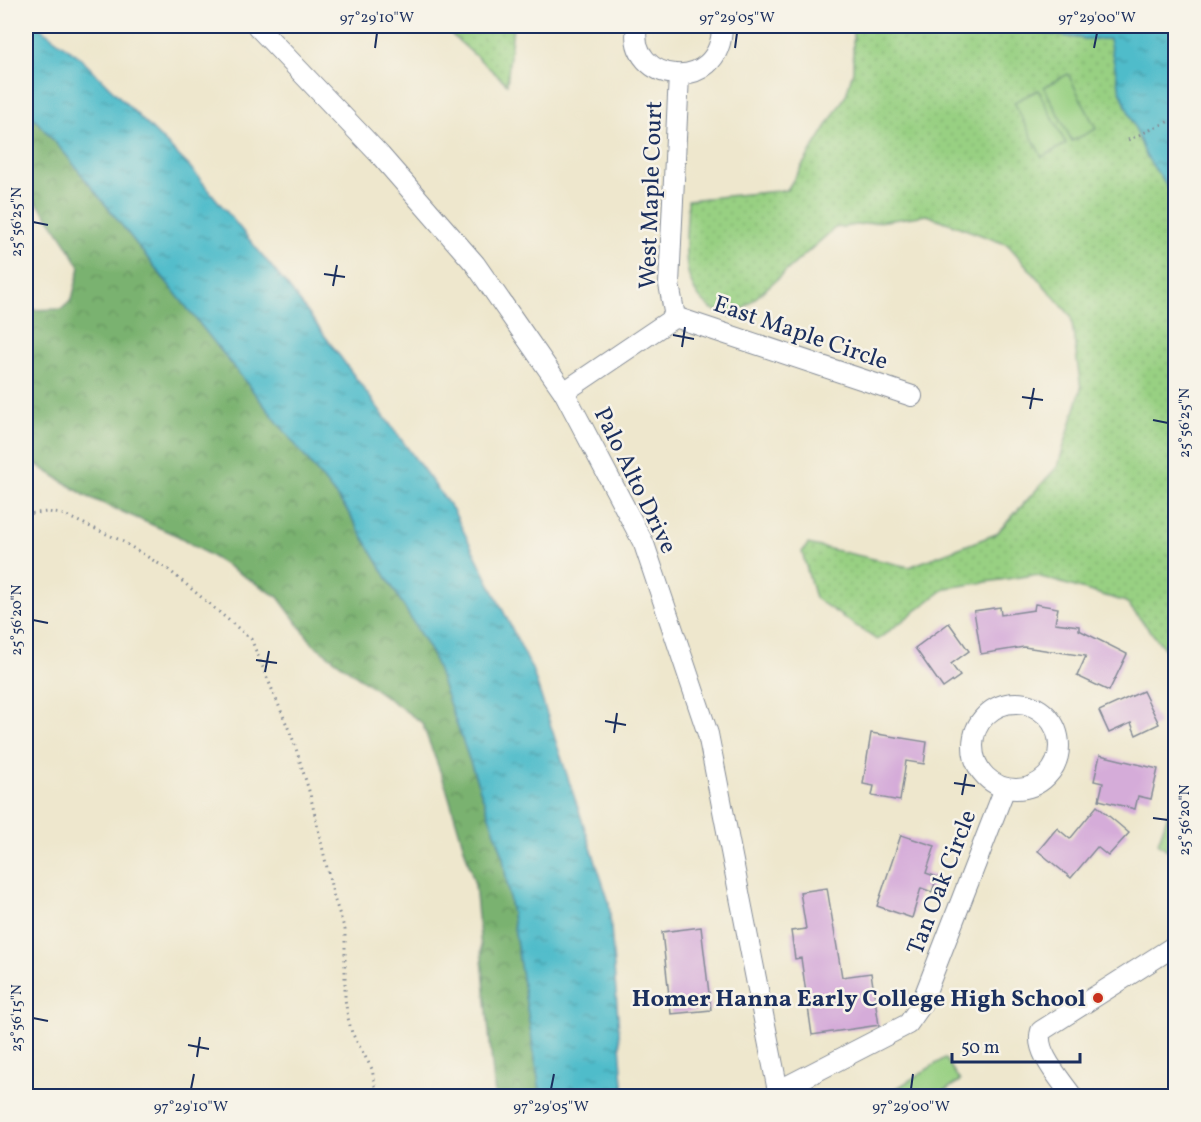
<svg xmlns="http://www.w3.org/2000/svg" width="1201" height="1122" font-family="Vollkorn,serif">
<defs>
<pattern id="grass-dots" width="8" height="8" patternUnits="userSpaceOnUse" patternTransform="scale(1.5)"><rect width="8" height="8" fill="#98d082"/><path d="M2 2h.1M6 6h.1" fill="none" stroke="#82b373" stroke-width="1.8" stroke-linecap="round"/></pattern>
<pattern id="forest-crowns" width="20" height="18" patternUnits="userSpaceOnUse" patternTransform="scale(1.5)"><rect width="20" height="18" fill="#7ab270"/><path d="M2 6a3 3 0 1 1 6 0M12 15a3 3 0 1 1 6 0" fill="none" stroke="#63915f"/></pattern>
<pattern id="water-ripples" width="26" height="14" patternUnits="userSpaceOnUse" patternTransform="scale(1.5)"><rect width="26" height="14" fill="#50bcca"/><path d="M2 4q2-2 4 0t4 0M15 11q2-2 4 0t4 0" fill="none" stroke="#4299a7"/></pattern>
</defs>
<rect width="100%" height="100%" fill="#f7f3e8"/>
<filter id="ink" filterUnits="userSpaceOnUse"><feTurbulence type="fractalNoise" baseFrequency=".0167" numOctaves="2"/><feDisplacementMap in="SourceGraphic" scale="12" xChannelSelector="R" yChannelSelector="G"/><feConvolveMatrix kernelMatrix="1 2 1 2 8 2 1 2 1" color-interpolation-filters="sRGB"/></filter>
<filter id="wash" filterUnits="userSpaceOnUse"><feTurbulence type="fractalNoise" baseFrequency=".008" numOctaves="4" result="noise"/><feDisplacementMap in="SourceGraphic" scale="24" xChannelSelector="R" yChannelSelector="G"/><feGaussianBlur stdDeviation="1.35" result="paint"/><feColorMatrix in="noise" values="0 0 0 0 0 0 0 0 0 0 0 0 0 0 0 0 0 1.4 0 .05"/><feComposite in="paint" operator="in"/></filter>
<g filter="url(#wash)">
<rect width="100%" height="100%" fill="#eee7cd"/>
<!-- grass -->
<g fill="url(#grass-dots)" stroke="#5a8070" stroke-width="1.5">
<polygon points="442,26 513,26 507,84"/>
<path d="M853 26H994L1085 39H1109L1120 90 1146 156 1175 198V661L1126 602 1034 575 946 588 877 640 815 598 802 552 808 544 909 567 996 534 1058 466 1081 389 1071 316 1008 245 927 215 835 228 734 317C726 314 714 312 708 306 677 282 687 234 688 200L787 190 846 95 853 71Z"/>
<polygon points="1175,793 1175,856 1158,843"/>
</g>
<!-- forest -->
<path fill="url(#forest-crowns)" stroke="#4a7067" stroke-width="1.5" d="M26 109 67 156 347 510 432 654 502 852 541 1096H495L475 885 446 787 422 723 313 644 278 597 178 536 86 496 26 458V310L62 309 72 299 80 267C65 240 48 213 26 192Z"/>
<!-- pitch -->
<g fill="#98d082" stroke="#5a8070" stroke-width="1.5">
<polygon points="1068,74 1096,129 1072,141 1044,87"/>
<polygon points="1038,90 1066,144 1042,157 1014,102"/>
<polygon points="945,1058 960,1081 936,1096 898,1096 894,1090"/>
</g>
<!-- water -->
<g fill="url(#water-ripples)" stroke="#367694" stroke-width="1.5">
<polygon points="26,26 37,26 78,56 190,167 294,294 453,510 532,669 609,902 624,1096 541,1096 502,852 432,654 347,510 67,156 26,109"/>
<polygon points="994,26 1175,26 1175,198 1146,156 1120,90 1109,39 1085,39"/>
</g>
<g id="blocks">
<!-- building -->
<g fill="#d5acd9">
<polygon points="1035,604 1058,608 1055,623 1079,626 1079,630 1127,654 1109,691 1077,676 1086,656 1024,647 981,654 974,611 1000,607 1001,615 1034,610"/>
<polygon points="949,623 969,651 951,664 960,676 943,688 915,648"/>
<polygon points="1143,691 1159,724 1136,735 1131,723 1109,733 1099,711"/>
<polygon points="871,733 927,742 924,764 906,761 900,801 872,796 874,786 863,784"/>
<polygon points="1100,755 1158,769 1151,799 1138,796 1135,809 1099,800 1103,783 1094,781"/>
<polygon points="1097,806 1129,833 1108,856 1097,847 1071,878 1038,851 1057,828 1070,839"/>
<polygon points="901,835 935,846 926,873 937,877 932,892 921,888 912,918 877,906"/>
<polygon points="827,888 842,977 871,973 879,1025 812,1035 801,958 795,959 791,931 806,929 800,892"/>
<polygon points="701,927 711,1010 671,1014 662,932"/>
</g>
</g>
</g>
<g filter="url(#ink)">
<use href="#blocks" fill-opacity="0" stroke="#848b96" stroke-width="1.5"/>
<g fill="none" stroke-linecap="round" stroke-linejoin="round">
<defs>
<g id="minor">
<polyline points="257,26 380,155 475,264 564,392 644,544 708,734 778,1091 908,1024 920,1007 1005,788"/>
<path d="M637 26C626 83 722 97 722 26"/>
<polyline points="675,317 912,396"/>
<polyline points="675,317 669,284 679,75"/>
<polyline points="564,392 675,317"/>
<circle cx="1016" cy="746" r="43"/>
<path d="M1072 1096C1061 1080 1034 1051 1041 1031L1176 945"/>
</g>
</defs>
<!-- minor casing -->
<use href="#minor" stroke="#848b96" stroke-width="22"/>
<!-- path -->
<g stroke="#848b96" stroke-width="3" stroke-dasharray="1.5 4.5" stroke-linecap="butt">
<polyline points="1128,140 1176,118"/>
<polyline points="26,514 47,512 62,514 120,540 169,570 251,639 294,742 310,794 334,898 345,930 345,999 348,1018 352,1033 372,1069 377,1096"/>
</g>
<!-- minor -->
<use href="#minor" stroke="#fff" stroke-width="20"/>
</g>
</g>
<!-- ticks -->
<path fill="none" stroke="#1b2f5e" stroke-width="2" d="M375 48 377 33M735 48 737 33M1094 48 1097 33M33 222 48 225M324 274 345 277M333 286 337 265M673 335 694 339M682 347 685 327M1022 397 1043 400M1030 409 1034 388M1153 420 1168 423M33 620 48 623M256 660 277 663M265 672 269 651M605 721 626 725M614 733 617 713M954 783 975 786M962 795 966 774M1153 818 1168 820M33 1018 48 1021M188 1045 209 1049M197 1057 200 1037M191 1089 194 1074M551 1089 554 1074M911 1089 913 1074"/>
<!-- markers -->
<circle fill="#c8321e" stroke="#f7f3e8" stroke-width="2" cx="1098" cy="998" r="6"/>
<g text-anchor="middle" stroke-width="5" stroke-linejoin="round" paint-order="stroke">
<!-- street labels -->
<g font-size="24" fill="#1b2f5e" stroke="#f7f3e8">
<text transform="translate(650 195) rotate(-88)" y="8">West Maple Court</text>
<text transform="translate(801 332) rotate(19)" y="8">East Maple Circle</text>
<text transform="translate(636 480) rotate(64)" y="8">Palo Alto Drive</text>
<text transform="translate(941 882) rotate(-69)" y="8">Tan Oak Circle</text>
</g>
<!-- poi labels -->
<g font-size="24" font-weight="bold" fill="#1b2f5e" stroke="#f7f3e8" text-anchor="end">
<text x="1086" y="1006">Homer Hanna Early College High School</text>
</g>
</g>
<!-- margin -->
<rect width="1201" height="1122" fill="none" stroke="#f7f3e8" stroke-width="66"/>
<!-- scale -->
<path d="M952 1053v9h128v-9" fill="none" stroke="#1b2f5e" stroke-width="3"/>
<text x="961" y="1053" font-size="18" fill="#1b2f5e" stroke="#f7f3e8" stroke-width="4.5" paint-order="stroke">50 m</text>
<rect x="33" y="33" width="1135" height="1056" fill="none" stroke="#1b2f5e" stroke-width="2"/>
<g font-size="15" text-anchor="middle" fill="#1b2f5e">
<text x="377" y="22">97°29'10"W</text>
<text x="737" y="22">97°29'05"W</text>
<text x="1097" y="22">97°29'00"W</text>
<text transform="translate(16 222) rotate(-90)" y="5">25°56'25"N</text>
<text transform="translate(1184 423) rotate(-90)" y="5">25°56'25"N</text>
<text transform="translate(16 620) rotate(-90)" y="5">25°56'20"N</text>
<text transform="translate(1184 820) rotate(-90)" y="5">25°56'20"N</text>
<text transform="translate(16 1018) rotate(-90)" y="5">25°56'15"N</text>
<text x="191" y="1111">97°29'10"W</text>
<text x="551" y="1111">97°29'05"W</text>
<text x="911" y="1111">97°29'00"W</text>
</g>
</svg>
